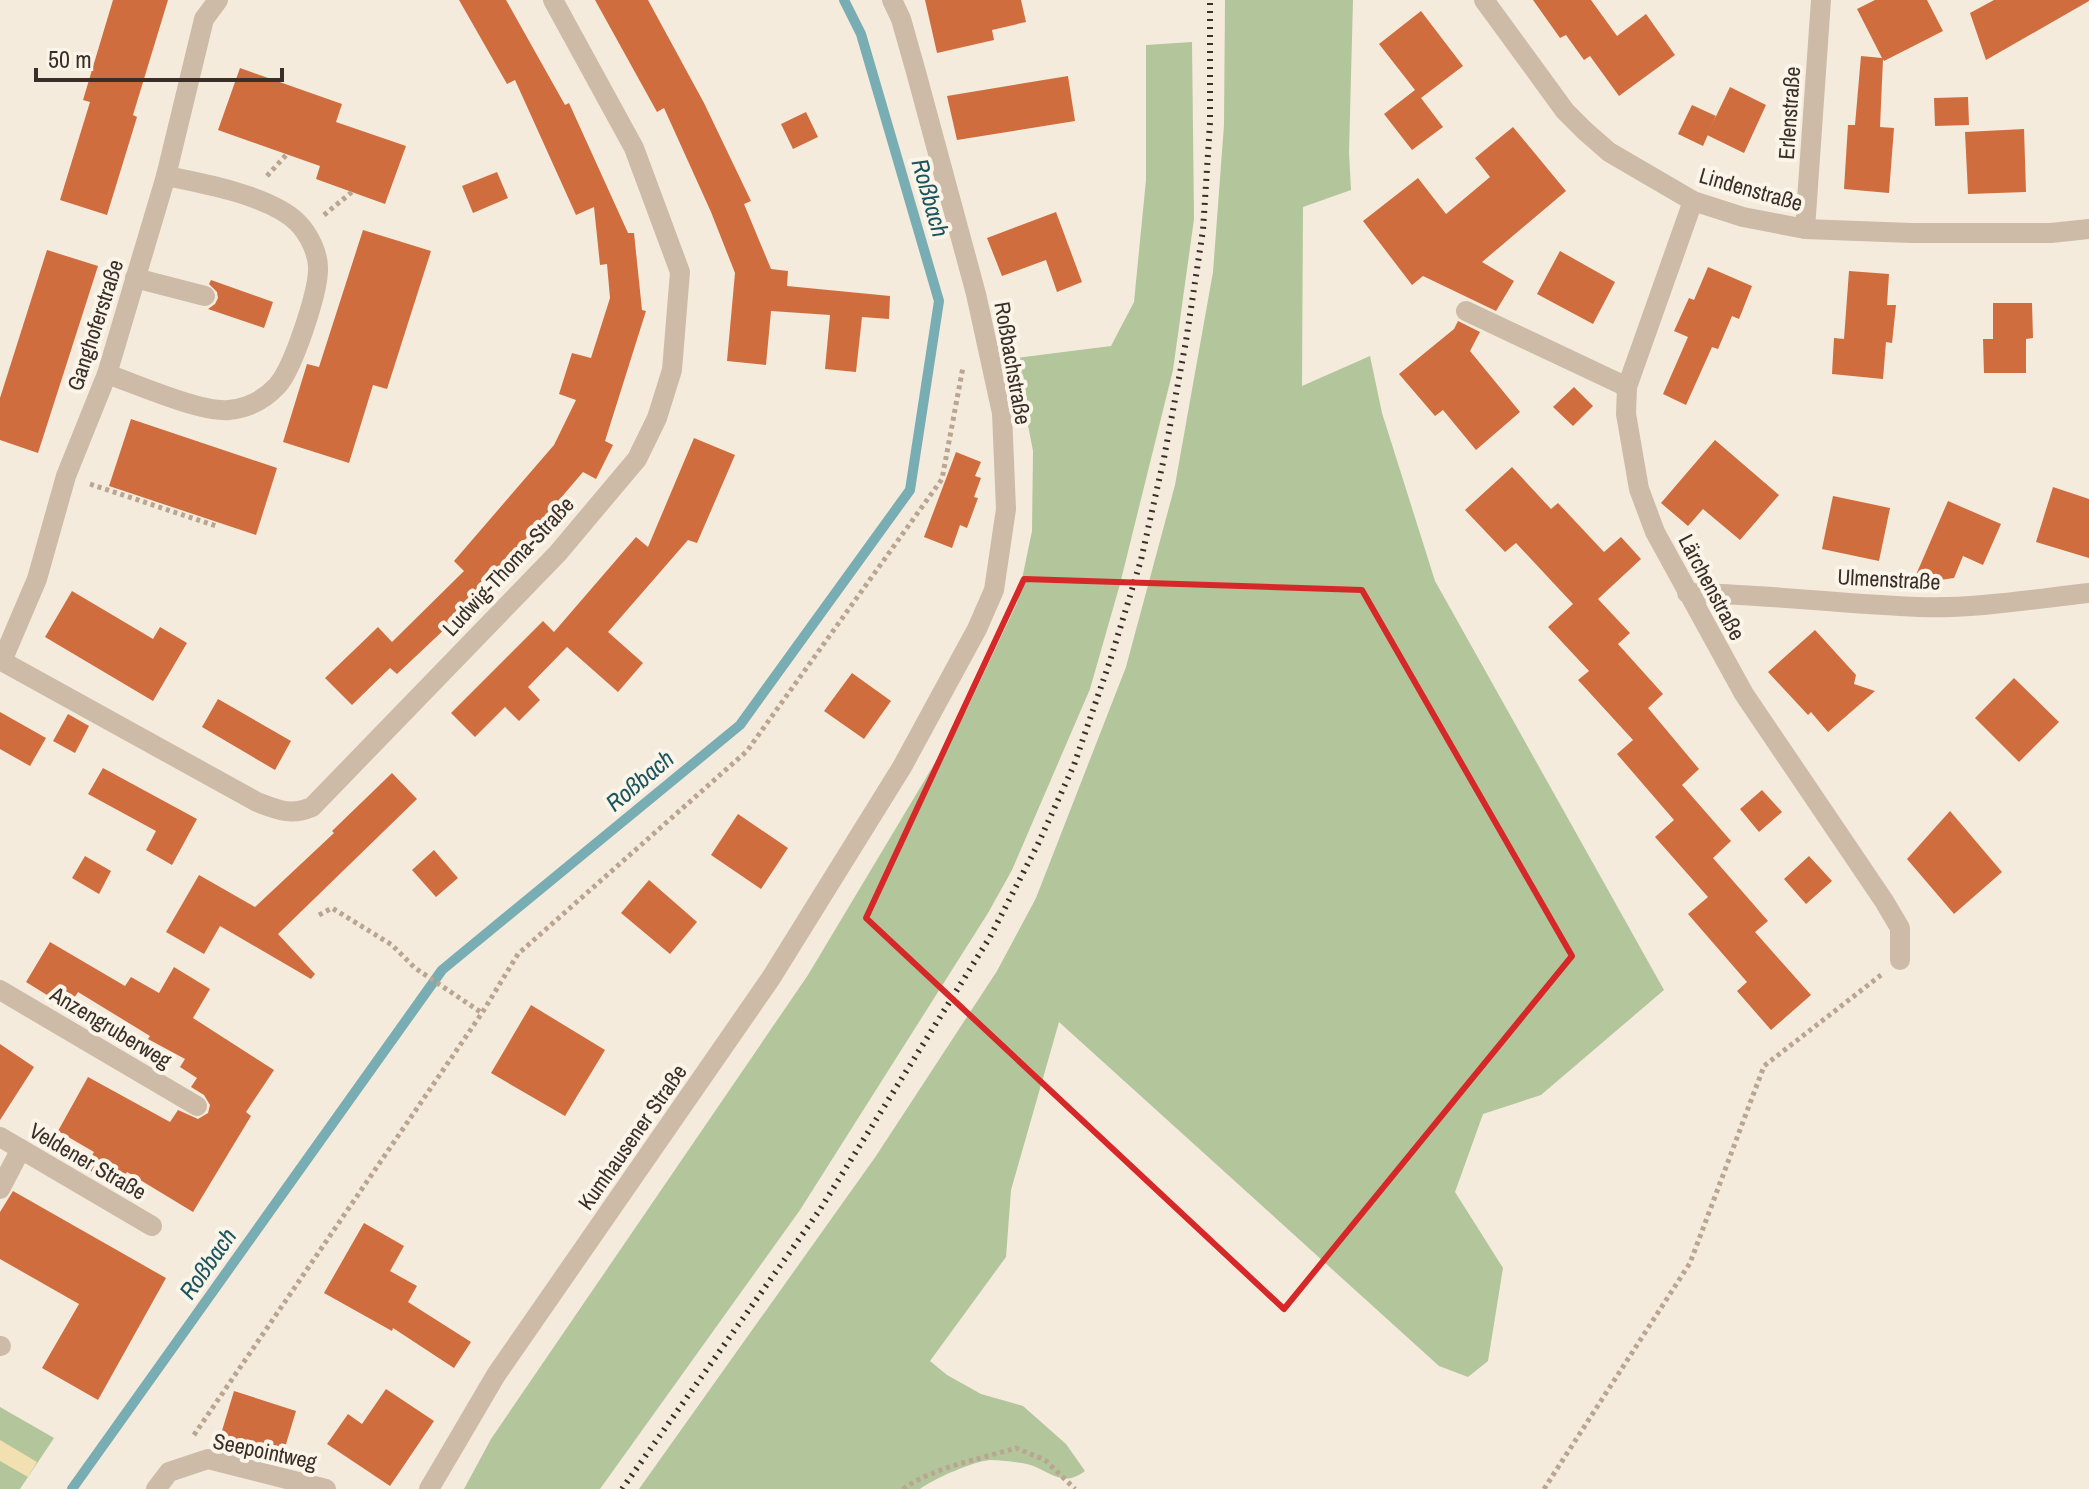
<svg xmlns="http://www.w3.org/2000/svg" width="2089" height="1489" font-family="'Archivo Narrow',sans-serif">
<rect width="100%" height="100%" fill="#f4ebdc"/>
<!-- green -->
<g fill="#b3c59b">
<path d="M1225 0H1353L1349 152 1351 190 1303 207 1302 386 1370 356 1382 413 1435 581 1664 990 1541 1095 1483 1114 1455 1192 1503 1268 1488 1361 1468 1377 1439 1366 1059 1022 1011 1190 1006 1257 930 1361 947 1375 981 1394 1023 1406 1066 1444 1085 1471C1061 1489 1050 1470 1027 1464 1016 1462 1001 1460 990 1460 974 1461 933 1479 920 1489H639L876 1156 997 971 1036 898 1126 667 1175 485 1213 272 1224 125Z"/>
<polygon points="1192,42 1194,219 1173,370 1120,584 1090,689 1012,870 988,913 800,1210 600,1489 464,1489 491,1439 808,975 966,711 1017,603 1032,531 1033,451 1015,358 1111,346 1134,302 1146,180 1146,45"/>
<polygon points="0,1407 54,1438 20,1489 0,1489"/>
</g>
<!-- sand -->
<polygon fill="#f2e0b1" points="0,1440 37,1462 28,1477 0,1461"/>
<g fill="none" stroke-linecap="round" stroke-linejoin="round">
<!-- stream -->
<polyline stroke="#79adb4" stroke-width="10" points="72,1489 442,970 740,725 910,490 939,301 861,34 844,0"/>
</g>
<!-- building -->
<g fill="#cf6d3f">
<polygon points="113,0 168,0 133,115 137,117 107,215 60,200 90,102 83,100"/>
<polygon points="459,0 506,0 565,105 569,103 628,233 634,233 642,310 646,311 605,441 613,445 596,479 583,472 466,609 397,674 390,668 352,705 325,678 378,627 392,642 464,571 454,561 554,445 576,400 559,394 572,353 591,358 610,298 607,264 600,265 594,207 576,215 515,80 507,84"/>
<polygon points="595,0 648,0 704,103 751,201 744,204 771,269 788,271 787,286 890,296 889,319 862,317 856,372 825,369 830,315 771,311 766,365 727,361 735,273 711,212 664,108 657,112"/>
<polygon points="925,0 1021,0 1026,22 992,30 994,40 937,53"/>
<polygon points="1533,0 1591,0 1617,36 1646,14 1675,55 1619,96 1590,56 1584,60 1566,35 1560,38"/>
<polygon points="1875,0 1927,0 1943,31 1884,61 1883,59 1880,127 1894,128 1889,193 1844,189 1848,125 1855,125 1861,56 1882,58 1857,9"/>
<polygon points="1994,0 2089,0 2089,1 1986,60 1970,13"/>
<polygon points="1421,11 1463,66 1421,98 1443,127 1412,150 1384,114 1415,90 1379,44"/>
<polygon points="240,68 342,104 336,122 406,146 385,204 316,179 320,166 218,130"/>
<polygon points="1068,76 1075,121 957,140 947,96"/>
<polygon points="1730,87 1766,105 1744,153 1707,135"/>
<polygon points="1968,97 1969,125 1935,126 1934,98"/>
<polygon points="1692,105 1716,116 1703,146 1678,134"/>
<polygon points="806,112 818,137 793,149 781,124"/>
<polygon points="1513,127 1566,191 1482,262 1514,281 1496,311 1423,276 1412,285 1363,221 1418,178 1446,214 1490,177 1475,158"/>
<polygon points="2024,129 2026,192 1968,194 1965,132"/>
<polygon points="497,172 508,198 473,213 462,186"/>
<polygon points="1056,212 1082,282 1057,292 1046,260 1002,276 987,238"/>
<polygon points="363,230 431,251 387,389 373,385 349,463 283,442 307,364 319,367"/>
<polygon points="47,250 98,266 38,453 0,440 0,398"/>
<polygon points="1560,251 1615,282 1593,324 1537,294"/>
<polygon points="1708,267 1752,286 1739,319 1732,316 1718,349 1712,347 1686,405 1663,394 1688,337 1674,331 1689,298 1694,300"/>
<polygon points="1849,271 1889,274 1887,305 1896,305 1892,343 1886,342 1883,379 1832,374 1834,338 1844,339"/>
<polygon points="211,280 273,302 264,328 208,309 215,304 218,298 217,292 209,284"/>
<polygon points="1993,303 2032,303 2033,338 2026,339 2026,373 1984,373 1983,339 1993,339"/>
<polygon points="1458,321 1480,332 1470,351 1520,412 1476,450 1443,410 1435,416 1399,374 1454,329"/>
<polygon points="1574,387 1593,406 1573,426 1553,407"/>
<polygon points="131,419 277,468 256,535 109,486"/>
<polygon points="694,438 735,455 697,543 688,540 608,632 643,663 618,692 567,647 528,687 540,700 519,721 505,707 475,737 451,713 543,621 554,632 636,537 648,547"/>
<polygon points="1715,440 1779,495 1740,540 1703,509 1688,526 1661,503"/>
<polygon points="956,452 981,462 975,476 981,478 974,497 978,498 967,528 960,525 952,548 924,537"/>
<polygon points="1512,467 1551,509 1558,503 1604,552 1621,537 1641,559 1598,599 1630,633 1618,644 1663,694 1648,708 1699,769 1682,785 1731,841 1713,858 1768,921 1755,932 1811,995 1771,1030 1737,991 1747,982 1688,914 1708,897 1655,837 1674,820 1617,754 1633,740 1578,680 1589,671 1548,627 1573,604 1516,543 1505,552 1465,510"/>
<polygon points="2053,487 2089,499 2089,558 2036,542"/>
<polygon points="1833,496 1890,508 1879,561 1822,549"/>
<polygon points="1948,501 2001,524 1983,565 1963,556 1954,578 1912,584"/>
<polygon points="72,591 153,639 160,627 187,643 153,701 45,637"/>
<polygon points="1815,630 1856,675 1854,684 1875,691 1828,732 1811,712 1808,715 1768,672"/>
<polygon points="852,673 891,701 864,739 824,711"/>
<polygon points="2014,678 2059,722 2019,762 1975,718"/>
<polygon points="218,699 291,741 275,770 202,727"/>
<polygon points="0,712 46,738 30,766 0,749"/>
<polygon points="68,714 89,726 75,753 53,741"/>
<polygon points="103,768 197,819 172,865 146,850 156,831 88,794"/>
<polygon points="392,773 417,799 278,934 315,974 311,979 220,926 204,954 166,932 199,875 255,907 334,833 332,831"/>
<polygon points="1762,790 1782,812 1759,832 1740,809"/>
<polygon points="1950,811 2002,872 1954,914 1907,859"/>
<polygon points="738,814 788,848 761,889 711,855"/>
<polygon points="434,850 458,878 436,897 412,870"/>
<polygon points="85,856 111,871 99,894 72,878"/>
<polygon points="1809,856 1832,881 1806,904 1784,879"/>
<polygon points="649,880 697,922 670,954 621,913"/>
<polygon points="50,942 125,986 131,977 159,993 174,967 210,989 193,1018 274,1070 246,1112 251,1116 193,1212 127,1172 119,1186 85,1168 94,1152 58,1131 88,1077 170,1122 178,1110 198,1119 208,1113 210,1105 204,1095 191,1087 197,1078 180,1067 185,1059 148,1039 150,1036 78,992 68,1008 26,982"/>
<polygon points="531,1005 605,1050 565,1116 491,1073"/>
<polygon points="0,1044 34,1067 0,1120"/>
<polygon points="13,1191 166,1278 98,1400 42,1368 79,1304 0,1259 0,1212"/>
<polygon points="364,1223 404,1246 390,1271 417,1286 408,1302 471,1342 454,1368 393,1328 392,1331 324,1293"/>
<polygon points="386,1389 434,1421 390,1486 327,1444 348,1414 362,1424"/>
<polygon points="234,1391 296,1411 280,1464 251,1456 254,1445 221,1434"/>
</g>
<g fill="none" stroke-linecap="round" stroke-linejoin="round">
<!-- path -->
<g stroke="#b9a591" stroke-width="5" stroke-dasharray="4 4" stroke-linecap="butt">
<polyline points="267,176 287,154"/>
<polyline points="324,215 352,192"/>
<polyline points="90,484 219,527"/>
<polyline points="319,915 332,908 392,945 415,968 482,1013"/>
<polyline points="194,1435 482,1013 518,954 747,751 942,479 963,367"/>
<path d="M903 1489C934 1467 980 1459 1016 1448L1045 1460 1075 1489"/>
<polyline points="1544,1489 1690,1263 1764,1066 1881,975"/>
</g>
<!-- minor -->
<g stroke="#cdbba7" stroke-width="20">
<polyline points="1484,0 1565,111 1585,131 1609,152 1693,201 1743,217 1805,229 1911,233 2051,233 2089,229"/>
<polyline points="1693,201 1627,387 1626,414 1639,489 1655,532 1744,694 1884,901 1900,928 1900,960"/>
<polyline points="1805,229 1821,0"/>
<polyline points="135,278 205,296"/>
<polyline points="1466,311 1627,387"/>
<path d="M107 374C136 384 201 413 229 410 248 408 265 399 277 386 293 369 317 295 318 271 319 254 309 234 297 222 271 196 202 183 166 176"/>
<path d="M1687 593C1765 594 1841 604 1919 607 1975 609 2033 599 2089 593"/>
<path d="M0 660 257 802C278 810 291 816 312 807L558 553 637 459 657 418 672 370 680 272 634 148 553 0"/>
<polyline points="2,661 37,579 66,476 107,374 166,176 204,19 218,0"/>
<polyline points="0,990 197,1106"/>
<polyline points="0,1137 152,1226"/>
<polyline points="0,1189 21,1149"/>
<polyline points="0,1346 1,1346"/>
<polyline points="156,1489 169,1472 208,1459 326,1489"/>
<polyline points="429,1489 496,1375 771,978 902,767 977,629 994,590 1006,509 1002,413 976,294 916,72 901,19 892,0"/>
</g>
<!-- rail -->
<polyline stroke="#392f28" stroke-width="6" stroke-dasharray="2 6" stroke-linecap="butt" points="622,1489 819,1211 990,937 1038,844 1074,765 1110,661 1141,560 1164,458 1186,341 1203,230 1210,123 1210,0"/>
</g>
<!-- marked area -->
<path fill="none" stroke="#d62828" stroke-width="6" stroke-linejoin="round" d="M1024 579 1362 590 1572 956 1284 1309 866 918Z"/>
<g text-anchor="middle" stroke-width="8" stroke-linejoin="round" paint-order="stroke">
<!-- street labels -->
<g font-size="22" fill="#392f28" stroke="#fbf4e9">
<text transform="translate(1789 113) rotate(-86)" y="8">Erlenstraße</text>
<text transform="translate(1751 189) rotate(16)" y="8">Lindenstraße</text>
<text transform="translate(95 325) rotate(-72)" y="8">Ganghoferstraße</text>
<text transform="translate(1013 363) rotate(80)" y="8">Roßbachstraße</text>
<text transform="translate(508 566) rotate(-47)" y="8">Ludwig-Thoma-Straße</text>
<text transform="translate(1889 579) rotate(3)" y="8">Ulmenstraße</text>
<text transform="translate(1712 587) rotate(62)" y="8">Lärchenstraße</text>
<text transform="translate(111 1027) rotate(31)" y="8">Anzengruberweg</text>
<text transform="translate(632 1137) rotate(-55)" y="8">Kumhausener Straße</text>
<text transform="translate(88 1161) rotate(30)" y="8">Veldener Straße</text>
<text transform="translate(265 1451) rotate(12)" y="8">Seepointweg</text>
</g>
<!-- water labels -->
<g font-size="24" font-style="italic" fill="#1a555e" stroke="#fbf4e9">
<text transform="translate(930 198) rotate(74)" y="8">Roßbach</text>
<text transform="translate(640 781) rotate(-40)" y="8">Roßbach</text>
<text transform="translate(208 1264) rotate(-55)" y="8">Roßbach</text>
</g>
</g>
<!-- scale -->
<path d="M36 68v12h246v-12" fill="none" stroke="#392f28" stroke-width="4"/>
<text x="48" y="68" font-size="24" fill="#392f28" stroke="#fbf4e9" stroke-width="6" paint-order="stroke">50 m</text>
</svg>
